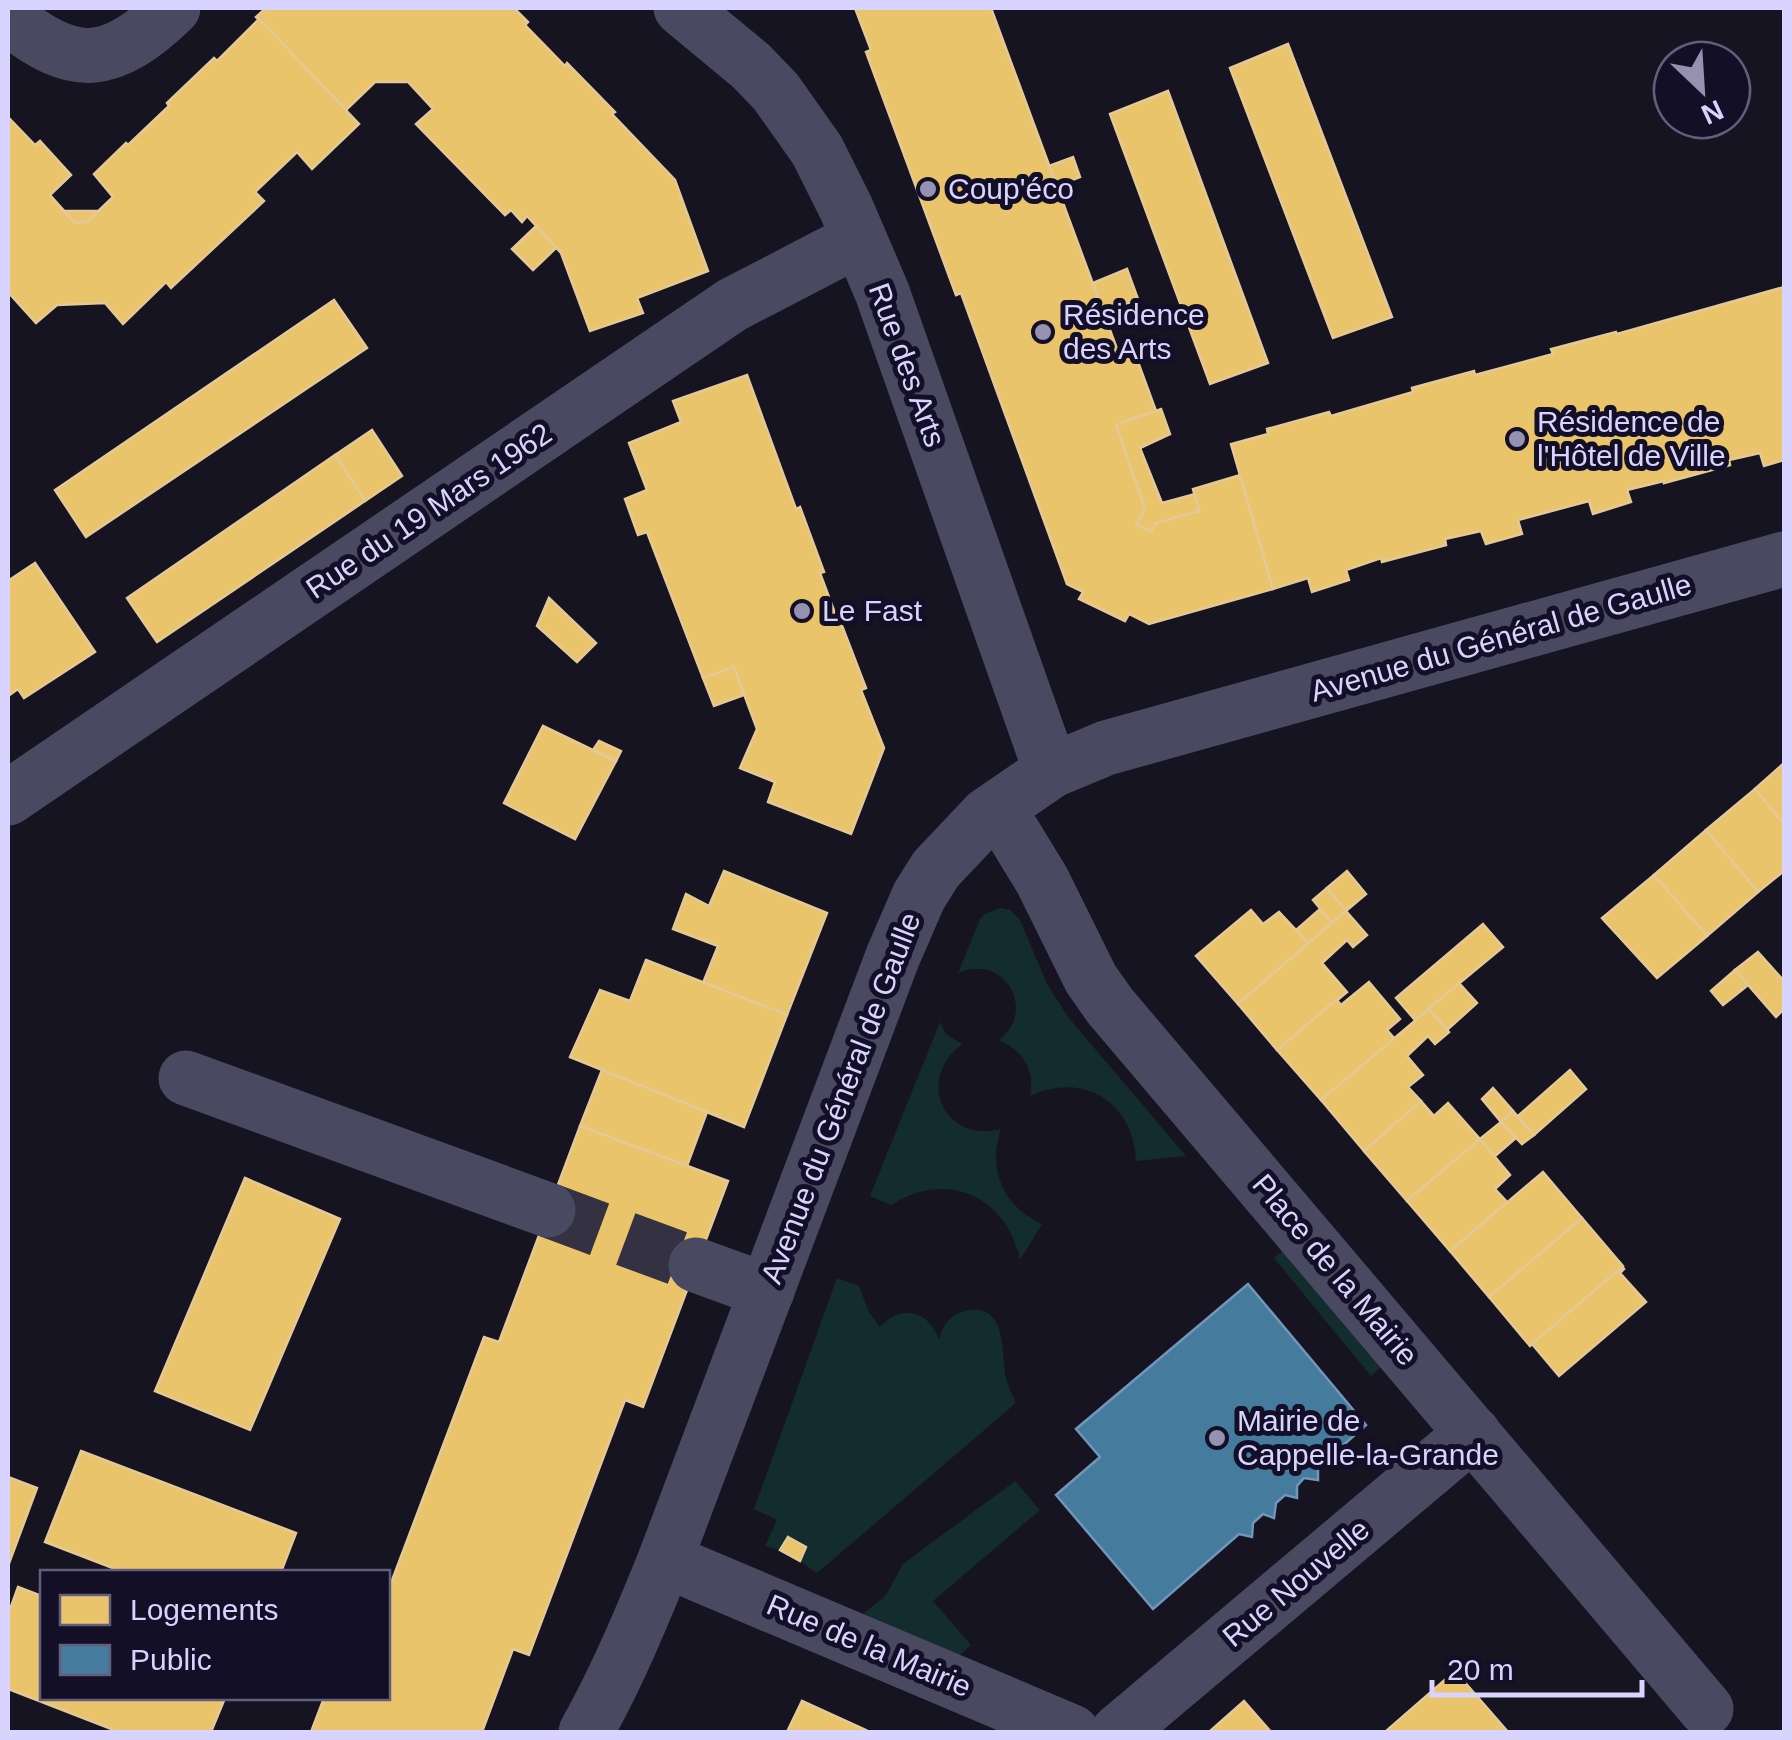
<svg xmlns="http://www.w3.org/2000/svg" width="1792" height="1740" font-family="Arial,sans-serif">
<rect width="100%" height="100%" fill="#161421"/>
<!-- green -->
<g fill="#132c2d">
<path d="M1000 908 1010 910 1020 920 1047 984 1068 1017 1186 1156 1136 1161C1134 1102 1083 1071 1030 1096 1036 1071 1022 1050 999 1040 1038 1009 1004 953 958 973L980 919 985 914Z"/>
<path d="M940 1022 946 1034 962 1044C915 1079 944 1144 1001 1129 987 1168 1003 1207 1042 1224L1020 1260C1007 1196 946 1169 891 1205L870 1196Z"/>
<polygon points="1290,1245 1387,1362 1371,1376 1274,1258"/>
<path d="M837 1278 859 1286 869 1312 880 1327C902 1303 928 1311 939 1339 943 1326 950 1314 965 1311 1010 1301 1000 1356 1007 1381 1009 1388 1013 1396 1016 1403L817 1573 800 1561 806 1547 788 1537 780 1550 765 1546 777 1520 754 1509Z"/>
<polygon points="1015,1481 1040,1510 933,1601 971,1645 959,1656 862,1615 886,1595 903,1564"/>
</g>
<!-- homes -->
<g fill="#e9c46a" stroke="#e4c997" stroke-width="2.5">
<polygon points="266,8 514,8 528,22 525,25 565,66 567,63 615,112 612,114 675,180 708,271 637,298 643,313 590,331 561,253 527,216 522,222 511,210 505,215 416,124 433,109 408,82 375,82 346,110 256,17"/>
<polygon points="855,8 991,8 1120,357 1134,351 1156,411 1116,425 1145,508 1136,525 1151,531 1156,523 1199,511 1193,489 1240,475 1273,589 1149,624 1129,614 1125,621 1079,599 1083,592 1067,584 961,293 956,295 866,52 871,50"/>
<polygon points="259,19 359,124 312,169 297,152 255,192 264,201 171,288 166,282 123,324 105,303 57,305 36,323 8,292 8,117 35,145 40,141 71,175 50,195 75,223 88,221 113,197 94,174 126,143 128,145 169,106 167,103 214,58 217,61"/>
<polygon points="1288,44 1392,317 1333,338 1230,68"/>
<polygon points="1168,91 1268,363 1210,384 1110,114"/>
<polygon points="1073,157 1080,177 1057,186 1049,166"/>
<polygon points="63,211 99,211 88,221 75,223"/>
<polygon points="536,226 556,248 533,270 512,249"/>
<polygon points="1127,269 1138,299 1104,313 1093,283"/>
<polygon points="1784,287 1784,460 1764,466 1760,453 1729,460 1730,465 1664,483 1664,481 1627,490 1631,502 1593,514 1589,501 1518,520 1522,534 1486,544 1481,531 1445,539 1446,545 1382,562 1381,558 1346,570 1349,580 1312,592 1308,578 1273,589 1231,444 1268,434 1267,429 1329,412 1331,416 1413,392 1412,388 1474,371 1475,375 1553,354 1551,349 1616,332 1617,334"/>
<polygon points="334,300 367,348 86,537 55,490"/>
<polygon points="747,375 796,509 800,507 824,572 820,573 839,624 841,623 866,688 861,690 884,748 851,834 768,802 775,782 740,768 757,729 734,667 703,678 647,532 638,535 625,499 647,490 629,443 681,422 673,401"/>
<polygon points="1161,409 1170,434 1140,448 1162,503 1195,494 1199,511 1156,523 1151,531 1136,525 1145,508 1116,425"/>
<polygon points="372,430 402,476 365,501 335,455"/>
<polygon points="335,455 365,501 157,642 127,598"/>
<polygon points="35,563 95,652 24,698 18,689 8,696 8,581"/>
<polygon points="549,598 596,643 577,662 537,626"/>
<polygon points="734,667 744,695 714,706 703,678"/>
<polygon points="543,726 616,761 575,839 504,803"/>
<polygon points="599,741 621,751 616,761 593,750"/>
<polygon points="1784,763 1784,824 1755,789"/>
<polygon points="1755,789 1784,824 1784,871 1758,892 1706,830"/>
<polygon points="1706,830 1758,892 1707,936 1654,875"/>
<polygon points="724,871 827,913 787,1015 703,983 718,946 673,929 686,894 709,906"/>
<polygon points="1347,871 1366,894 1346,911 1327,888"/>
<polygon points="1654,875 1707,936 1657,978 1602,918"/>
<polygon points="1327,888 1346,911 1332,923 1313,900"/>
<polygon points="1320,909 1332,923 1308,943 1296,930"/>
<polygon points="1251,910 1263,924 1279,912 1308,943 1238,1004 1196,956"/>
<polygon points="1346,911 1367,935 1353,947 1347,940 1322,963 1347,992 1277,1050 1238,1004"/>
<polygon points="1483,924 1503,947 1415,1020 1396,998"/>
<polygon points="1758,952 1784,981 1784,1009 1776,1017 1735,970"/>
<polygon points="646,960 787,1015 744,1127 570,1057 600,990 630,1001"/>
<polygon points="1735,970 1748,985 1723,1005 1711,991"/>
<polygon points="1369,982 1400,1019 1387,1030 1395,1039 1321,1100 1277,1050 1331,1004 1337,1000 1341,1005"/>
<polygon points="1459,983 1477,1003 1447,1030 1429,1009"/>
<polygon points="1429,1009 1449,1032 1435,1044 1428,1036 1407,1056 1423,1075 1408,1087 1421,1101 1364,1151 1321,1100"/>
<polygon points="602,1070 707,1112 687,1166 580,1126"/>
<polygon points="1570,1070 1586,1089 1534,1135 1518,1116"/>
<polygon points="1493,1088 1513,1111 1501,1122 1482,1099"/>
<polygon points="1421,1101 1434,1116 1448,1103 1480,1139 1407,1201 1364,1151"/>
<polygon points="1513,1111 1534,1135 1522,1144 1501,1122"/>
<polygon points="1501,1122 1516,1138 1494,1157 1480,1139"/>
<polygon points="580,1126 728,1181 643,1407 625,1400 529,1655 513,1649 482,1732 311,1732 324,1698 388,1698 388,1591 484,1337 499,1342"/>
<polygon points="1480,1139 1510,1175 1495,1189 1507,1202 1450,1251 1407,1201"/>
<polygon points="1543,1172 1582,1218 1489,1297 1450,1251"/>
<polygon points="245,1178 340,1219 250,1430 155,1391"/>
<polygon points="1582,1218 1623,1266 1530,1346 1489,1297"/>
<polygon points="1622,1267 1624,1269 1620,1273 1646,1302 1559,1376 1532,1344"/>
<polygon points="81,1451 296,1533 281,1572 123,1572 45,1542"/>
<polygon points="8,1477 37,1488 8,1566"/>
<polygon points="788,1537 806,1547 800,1561 780,1550"/>
<polygon points="18,1587 42,1596 42,1698 225,1698 211,1732 119,1732 8,1689 8,1615"/>
<polygon points="1455,1671 1508,1732 1385,1732"/>
<polygon points="802,1701 866,1730 865,1732 787,1732"/>
<polygon points="1244,1701 1271,1732 1209,1732"/>
</g>
<!-- public -->
<polygon fill="#457b9d" stroke="#7196ba" stroke-width="2.5" points="1248,1284 1366,1425 1340,1448 1341,1461 1328,1458 1318,1468 1318,1480 1304,1478 1297,1486 1297,1498 1285,1495 1276,1503 1274,1518 1263,1514 1253,1523 1252,1537 1239,1534 1153,1609 1056,1495 1100,1457 1076,1429"/>
<g fill="none" stroke-linecap="round" stroke-linejoin="round">
<!-- minor-tunnel -->
<polyline stroke="#333142" stroke-width="55" stroke-dasharray="55 28" stroke-linecap="butt" points="548,1210 696,1265"/>
<!-- minor -->
<g stroke="#4a4962" stroke-width="55">
<polyline points="681,8 751,66 776,92 817,150 846,208 882,292 1051,771"/>
<path d="M8 17C74 72 112 67 173 8"/>
<polyline points="8,798 732,305 859,239"/>
<polyline points="998,808 1042,880 1091,979 1110,1006 1706,1709"/>
<polyline points="186,1078 548,1210"/>
<polyline points="696,1265 767,1291"/>
<polyline points="665,1560 1072,1732"/>
<path d="M586 1732C617 1677 641 1619 665 1560L893 956 919 896 936 869 987 815 1051 771 1106 748 1784 559"/>
<polyline points="1118,1732 1473,1433"/>
</g>
</g>
<!-- markers -->
<g fill="#9591b1" stroke="#130f26" stroke-width="4">
<circle cx="928" cy="189" r="10"/>
<circle cx="1043" cy="332" r="10"/>
<circle cx="1517" cy="439" r="10"/>
<circle cx="802" cy="611" r="10"/>
<circle cx="1217" cy="1438" r="10"/>
</g>
<g text-anchor="middle" stroke-width="10" stroke-linejoin="round" paint-order="stroke">
<!-- poi labels -->
<g font-size="30" fill="#d9d4ff" stroke="#130f26" text-anchor="start">
<text x="948" y="199">Coup'éco</text>
<text x="1063" y="325">Résidence<tspan x="1063" dy="34">des Arts</tspan></text>
<text x="1537" y="432">Résidence de<tspan x="1537" dy="34">l'Hôtel de Ville</tspan></text>
<text x="822" y="621">Le Fast</text>
<text x="1237" y="1431">Mairie de<tspan x="1237" dy="34">Cappelle-la-Grande</tspan></text>
</g>
<!-- street labels -->
<g font-size="30" fill="#d9d4ff" stroke="#130f26">
<text transform="translate(907 365) rotate(70)" y="10">Rue des Arts</text>
<text transform="translate(429 511) rotate(-34)" y="10">Rue du 19 Mars 1962</text>
<text transform="translate(1501 638) rotate(-16)" y="10">Avenue du Général de Gaulle</text>
<text transform="translate(841 1098) rotate(-69)" y="10">Avenue du Général de Gaulle</text>
<text transform="translate(1335 1270) rotate(50)" y="10">Place de la Mairie</text>
<text transform="translate(1296 1583) rotate(-40)" y="10">Rue Nouvelle</text>
<text transform="translate(869 1646) rotate(23)" y="10">Rue de la Mairie</text>
</g>
</g>
<!-- border -->
<rect width="1792" height="1740" fill="none" stroke="#d9d4ff" stroke-width="20"/>
<!-- legend -->
<rect x="40" y="1570" width="350" height="130" fill="#130f26" stroke="#625e7d" stroke-width="2.5"/>
<rect x="60" y="1595" width="50" height="30" fill="#e9c46a" stroke="#625e7d" stroke-width="2.5"/>
<text x="130" y="1620" font-size="30" fill="#d9d4ff">Logements</text>
<rect x="60" y="1645" width="50" height="30" fill="#457b9d" stroke="#625e7d" stroke-width="2.5"/>
<text x="130" y="1670" font-size="30" fill="#d9d4ff">Public</text>
<!-- north arrow -->
<g transform="translate(1702 90) rotate(155)"><circle r="48" fill="#130f26" stroke="#625e7d" stroke-width="2.5"/>
<path d="M0-8L18 38L0 25L-18 38Z" fill="#9591b1"/>
<text y="-15" font-size="28" font-weight="bold" text-anchor="middle" fill="#d9d4ff">N</text>
</g>
<!-- scale -->
<path d="M1432 1680v15h210v-15" fill="none" stroke="#d9d4ff" stroke-width="5"/>
<text x="1447" y="1680" font-size="30" fill="#d9d4ff" stroke="#130f26" stroke-width="8" paint-order="stroke">20 m</text>
</svg>
